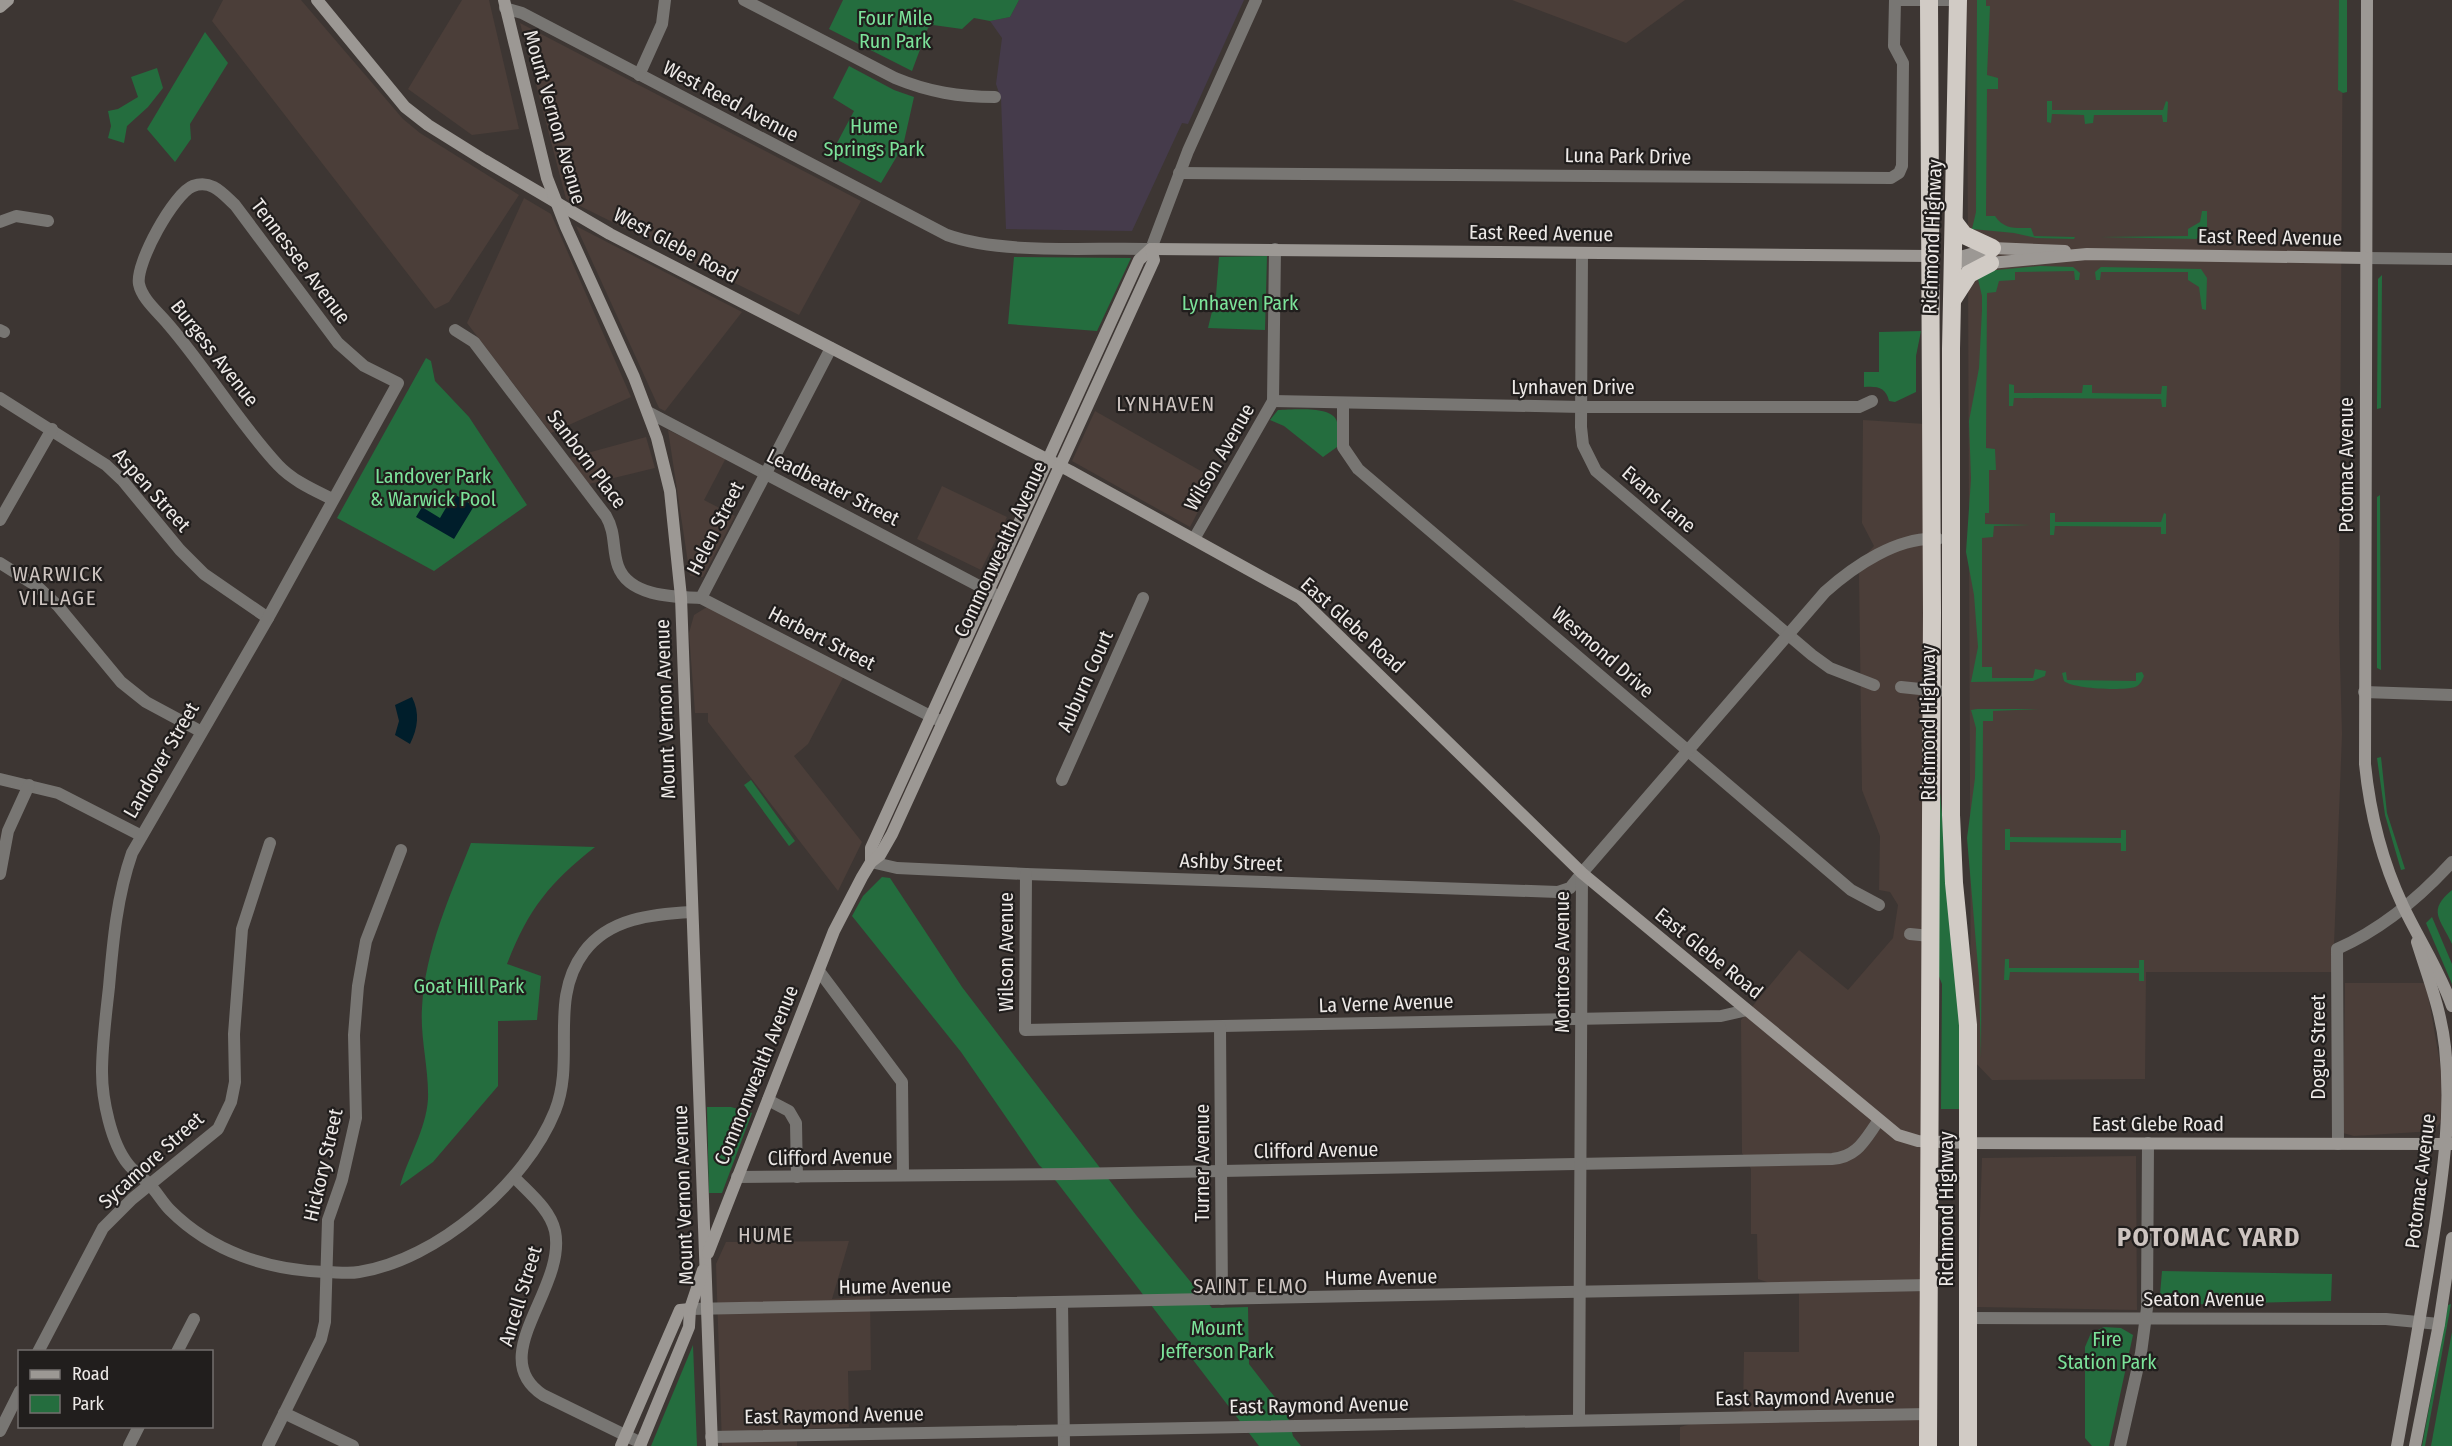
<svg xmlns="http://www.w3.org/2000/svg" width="2452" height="1446" font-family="'Fira Sans Condensed',sans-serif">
<rect width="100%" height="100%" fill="#3d3633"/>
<!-- built -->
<g fill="#4b3e39">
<polygon points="223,0 301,0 403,119 420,133 519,195 449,302 435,309 212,21"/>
<polygon points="462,0 489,0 519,129 472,135 408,89"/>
<polygon points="1512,0 1685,0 1626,43"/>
<polygon points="1967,0 2343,0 2339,626 2342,734 2333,972 2146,972 2145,1079 1992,1080 1971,1058"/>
<polygon points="520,23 861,201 799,315 566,199"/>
<polygon points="524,198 551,214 631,397 551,433 467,323"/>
<polygon points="576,226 742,312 665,411 659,408"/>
<polygon points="1095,411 1215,479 1190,527 1072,461"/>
<polygon points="1863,420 1925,424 1925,1276 1919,1446 1680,1446 1680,1427 1743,1410 1744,1352 1799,1352 1799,1293 1758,1279 1757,1234 1751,1234 1751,1169 1742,1153 1741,1020 1799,950 1848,990 1893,938 1898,905 1890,892 1879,890 1880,836 1862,790 1859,574 1866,555 1874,546 1862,523"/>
<polygon points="668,430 726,458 704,500 735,516 703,577 690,576"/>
<polygon points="646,437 655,468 589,484 569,458"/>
<polygon points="942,486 1007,517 981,570 917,539"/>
<polygon points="707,607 844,676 808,744 794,756 862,842 838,891 708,722 708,713 695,713 689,633 694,615"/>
<polygon points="2345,983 2426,983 2441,1069 2442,1120 2434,1131 2354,1136 2343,1133"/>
<polygon points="2136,1156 2137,1310 1977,1307 1982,1158"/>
<polygon points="849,1241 832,1299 870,1296 871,1370 848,1371 849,1427 797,1429 797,1446 722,1446 716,1264 726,1242"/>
</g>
<!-- education -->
<polygon fill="#453b4b" points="1019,0 1244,0 1188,124 1182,123 1132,231 1006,229 1001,99 996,84 1002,38 990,21 1010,17"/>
<!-- green -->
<g fill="#246d3e">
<polygon points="843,0 1019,0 1010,17 990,21 974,18 962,29 933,25 928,28 912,71 829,29"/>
<path d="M1977 0H1986V6H1990L1987 75 1998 78V89H1987L1986 216H1995C2004 230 2017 228 2031 228L2034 236 2075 237 2074 239 2036 238 2014 233 1972 229 1976 212Z"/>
<polygon points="2339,0 2347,0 2347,92 2343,93 2338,90"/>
<polygon points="205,32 228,63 190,124 191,139 175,162 147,129"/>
<polygon points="849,66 894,90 914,97 903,146 881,183 830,156 854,111 833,98"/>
<polygon points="157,68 163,88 148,107 127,126 124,143 108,138 111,126 108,111 118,109 138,97 131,77"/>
<polygon points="2047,101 2052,101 2052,110 2163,110 2166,101 2168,102 2167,122 2163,122 2162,115 2094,115 2093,123 2085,124 2084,115 2052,114 2051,123 2047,122"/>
<polygon points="2202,211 2207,211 2207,233 2196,239 2100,237 2188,236 2188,229 2200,222"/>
<polygon points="1267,256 1265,330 1208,328 1216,295 1219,257"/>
<polygon points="1014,257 1131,258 1097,331 1008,324"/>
<polygon points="2040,266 2073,267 2080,273 2079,280 2075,280 2074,271 2015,272 2015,280 1999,281 1996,292 1987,293 1986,448 1995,449 1996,470 1989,470 1989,513 1985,513 1985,524 2031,525 1994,526 1993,537 1982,538 1982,667 1992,667 1992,678 2033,678 2035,669 2046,671 2045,676 2033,681 1971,682 1978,647 1974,595 1966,552 1971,479 1969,421 1979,368 1982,310 1982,296 1977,275 1986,271"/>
<polygon points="2101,267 2201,269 2207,278 2206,310 2202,309 2199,287 2188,280 2188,272 2101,272 2100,280 2096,280 2095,272"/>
<polygon points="2382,275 2381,408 2377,409 2378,279"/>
<path d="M1921 331 1916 356V392L1895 402 1889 401C1886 387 1877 386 1864 387V372H1879V332Z"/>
<polygon points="426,358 431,361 435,381 469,417 527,505 434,571 337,518"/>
<polygon points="2009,384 2014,385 2014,393 2082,393 2083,385 2092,385 2092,393 2161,394 2162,386 2167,386 2166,407 2162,407 2161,399 2014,398 2013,406 2009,406"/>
<path d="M1278 410C1292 410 1333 405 1337 422 1338 430 1337 439 1337 447L1323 457 1284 426 1270 420Z"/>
<polygon points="2380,495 2381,670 2377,668 2377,497"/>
<polygon points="2050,513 2055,513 2055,522 2161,522 2164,513 2166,514 2166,534 2161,534 2161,527 2055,526 2054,535 2050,535"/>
<path d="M2066 672 2067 680 2136 681V673L2142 672 2144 676C2142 681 2140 685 2135 687 2123 691 2073 689 2064 681L2062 673Z"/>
<polygon points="1977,709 2040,709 1993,711 1993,721 1983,721 1981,1059 1979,979 1967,838 1975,778 1976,728 1971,710"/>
<polygon points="2381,757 2387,813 2405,869 2401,870 2385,815 2377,758"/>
<polygon points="1938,772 1958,981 1962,1109 1941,1109 1942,984 1936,969"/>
<polygon points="751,780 795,841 789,846 744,785"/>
<polygon points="2005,829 2010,829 2010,837 2121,838 2121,830 2126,830 2126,851 2121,851 2121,843 2010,842 2010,850 2005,850"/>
<path d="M471 843 595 847C549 883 528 910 507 964L541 976 537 1020 498 1021V1086L433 1162 400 1186C408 1157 426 1130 428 1099 429 1069 420 1038 422 1008 425 950 450 896 471 843Z"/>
<polygon points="882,877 890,878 962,987 1136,1215 1212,1308 1248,1307 1249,1364 1287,1413 1293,1436 1301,1446 1259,1446 1056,1181 1039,1165 961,1052 852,916 863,896"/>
<path d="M2452 890V944C2440 918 2427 911 2452 890Z"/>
<polygon points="2432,917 2452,964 2452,984 2426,923"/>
<polygon points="2005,959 2009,959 2009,968 2139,968 2139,960 2144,960 2144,981 2139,981 2139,973 2010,972 2009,980 2004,980"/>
<polygon points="707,1107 731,1107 752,1113 722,1193 709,1193"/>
<polygon points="2162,1271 2332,1274 2331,1301 2170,1305 2160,1295"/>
<polygon points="2451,1304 2425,1446 2422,1446 2448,1305"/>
<polygon points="2104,1327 2121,1328 2133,1335 2109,1446 2092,1446 2085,1438 2085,1347 2091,1333"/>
<polygon points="2452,1332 2452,1446 2431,1446"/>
<polygon points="693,1345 697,1446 651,1446"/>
</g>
<!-- water -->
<g fill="#001e2b">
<polygon points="454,494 474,506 454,539 416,517 422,507 440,518"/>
<path d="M412 697C420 713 418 728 410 744L395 735 399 721 395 705Z"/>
</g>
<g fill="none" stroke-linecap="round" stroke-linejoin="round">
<!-- street -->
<g stroke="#787673" stroke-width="12">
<path d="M744 0 895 78C929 92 959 97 995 97"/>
<polyline points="1895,0 1958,0"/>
<path d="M505 8 522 13 947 235C1003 255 1091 247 1151 249L1188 151 1256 0"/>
<polyline points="639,75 662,24 665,0"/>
<polyline points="1179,173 1891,178 1899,173 1902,166 1903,63 1894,46 1895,0"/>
<polyline points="0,222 16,216 48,221"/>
<polyline points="1582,253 1581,427 1583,445 1596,471 1812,655 1830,668 1874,685"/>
<polyline points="2366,258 2452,259"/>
<polyline points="0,330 4,332"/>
<path d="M455 330 474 342 606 516C616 533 612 549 618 566 629 597 675 597 701 598L942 722"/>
<polyline points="0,398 106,465 123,481 180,550 204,574 268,618"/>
<polyline points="1273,401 1582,407 1859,407 1872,401"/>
<polyline points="1343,404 1343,447 1358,469 1851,890 1879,905"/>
<polyline points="648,412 1000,597"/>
<path d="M332 499C314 490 293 481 278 465 238 422 207 369 168 324 158 312 142 299 139 284 135 264 174 193 193 186 212 179 223 194 235 205L338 343 364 366 398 383 268 618 132 853C117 896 113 941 109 987 106 1015 102 1044 102 1072 102 1099 111 1143 128 1164 134 1172 143 1177 149 1184 157 1192 162 1202 170 1210 212 1252 268 1270 325 1272 336 1272 348 1274 359 1272 437 1260 526 1183 555 1111 576 1059 548 1000 584 952 609 918 653 914 692 912"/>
<polyline points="0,520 52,429"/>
<polyline points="1194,539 1273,401 1275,249"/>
<polyline points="0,563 38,587 58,606 121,682 146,702 200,731"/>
<polyline points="701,598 831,348"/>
<polyline points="1901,687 1939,691"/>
<polyline points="2364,692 2452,695"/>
<polyline points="0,779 58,793 140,835"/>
<polyline points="1062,780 1143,598"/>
<polyline points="871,862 897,868 1026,874 1558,892 1570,888 1582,873"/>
<polyline points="0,874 8,831 29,785"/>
<polyline points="1026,874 1025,1030 1721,1016 1747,1010"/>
<polyline points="1910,934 1930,936"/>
<polyline points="819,971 902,1082 903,1175"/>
<polyline points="1220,1027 1222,1299"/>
<polyline points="768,1100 789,1111 796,1123 797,1177"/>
<path d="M2338 1144 2337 949C2380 930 2420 897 2452 862"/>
<path d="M514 1177C529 1193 550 1209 555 1231 567 1289 484 1356 543 1395L641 1443"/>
<path d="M737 1177 1071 1174 1832 1159C1858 1157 1865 1139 1879 1120"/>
<polyline points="1062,1302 1064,1446"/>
<polyline points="690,1309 1929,1285"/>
<polyline points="1968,1318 2386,1319 2439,1324"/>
<polyline points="38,1352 103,1228 132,1199 218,1129 231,1102 235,1082 234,1034 242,929 270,843"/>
<polyline points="177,1352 194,1319"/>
<polyline points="284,1413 353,1446"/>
<path d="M1579 1419 1582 873 1825 592C1854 566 1898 536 1938 539"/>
<polyline points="0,1431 20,1391"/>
<polyline points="711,1437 1928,1414"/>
<polyline points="129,1446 139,1426"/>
<polyline points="268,1446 321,1339 325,1322 328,1220 342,1180 356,1118 354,1035 358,986 366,941 401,850"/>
<polyline points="2120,1446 2141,1353 2147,1308 2148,1143"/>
</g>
<!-- secondary -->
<g stroke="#9c9894" stroke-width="12">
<polyline points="317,0 405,107 428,125 484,160 610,234 1070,471 1300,598 1582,873 1898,1135 1918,1141 1968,1143 2452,1144"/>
<polyline points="504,0 547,178 566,227 634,377 657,438 670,491 681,597 712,1446"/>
<path d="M2367 0 2365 764C2370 814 2382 861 2403 906 2419 940 2439 969 2452 1006"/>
<polyline points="0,7 8,0"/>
<polyline points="1151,249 1931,256"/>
<polyline points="1953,259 1992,248 2065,251"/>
<polyline points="1958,259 1964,263 1990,263 2087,254 2366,258"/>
<polyline points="871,862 871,848 1139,260 1151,249"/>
<polyline points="708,1253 834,931 862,877 871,862 880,855 892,834 1154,260 1151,249"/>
<polyline points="621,1446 680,1310 690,1309"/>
<polyline points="640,1446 689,1327 690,1309 703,1270"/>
<path d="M2397 1446C2410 1377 2422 1308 2433 1239 2443 1175 2452 1112 2445 1047 2441 1010 2428 977 2417 942"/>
<polyline points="2415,1446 2439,1324 2452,1238"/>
</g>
<!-- highway -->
<g stroke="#d1cbc5" stroke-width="18">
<polyline points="1958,0 1951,349 1951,815 1954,883 1968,1025 1968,1446"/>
<polyline points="1954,222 1964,235 1992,248"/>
<polyline points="1953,299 1969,274 1990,263"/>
<polyline points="1928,1446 1932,612 1929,0"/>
</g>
</g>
<g text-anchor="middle" stroke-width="4.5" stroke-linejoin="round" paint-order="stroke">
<!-- park labels -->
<g font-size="20" fill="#7ce39a" stroke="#211e1d">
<text x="895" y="25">Four Mile<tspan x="895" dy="23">Run Park</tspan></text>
<text x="874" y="133">Hume<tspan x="874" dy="23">Springs Park</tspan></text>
<text x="1240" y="310">Lynhaven Park</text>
<text x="433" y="483">Landover Park<tspan x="433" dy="23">&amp; Warwick Pool</tspan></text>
<text x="469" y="993">Goat Hill Park</text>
<text x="1217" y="1335">Mount<tspan x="1217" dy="23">Jefferson Park</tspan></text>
<text x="2107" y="1346">Fire<tspan x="2107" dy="23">Station Park</tspan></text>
</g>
<!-- street labels -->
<g font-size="20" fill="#ede9e7" stroke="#211e1d">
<text transform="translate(731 101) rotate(28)" y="7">West Reed Avenue</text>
<text transform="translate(555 117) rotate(74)" y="7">Mount Vernon Avenue</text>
<text transform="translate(1628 156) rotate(1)" y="7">Luna Park Drive</text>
<text transform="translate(1541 233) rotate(1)" y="7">East Reed Avenue</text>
<text transform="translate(1932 237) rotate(-88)" y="7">Richmond Highway</text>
<text transform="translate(2270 237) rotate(1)" y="7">East Reed Avenue</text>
<text transform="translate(676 245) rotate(28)" y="7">West Glebe Road</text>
<text transform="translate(301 261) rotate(53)" y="7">Tennessee Avenue</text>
<text transform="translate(215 353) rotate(52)" y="7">Burgess Avenue</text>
<text x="1573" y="394">Lynhaven Drive</text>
<text transform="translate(1219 457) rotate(-60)" y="7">Wilson Avenue</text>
<text transform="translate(587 459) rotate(53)" y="7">Sanborn Place</text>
<text transform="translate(2346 465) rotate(-90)" y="7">Potomac Avenue</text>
<text transform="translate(833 487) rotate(27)" y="7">Leadbeater Street</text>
<text transform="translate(152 490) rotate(48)" y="7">Aspen Street</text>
<text transform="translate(1659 499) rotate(41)" y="7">Evans Lane</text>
<text transform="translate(715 528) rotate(-63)" y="7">Helen Street</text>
<text transform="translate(1000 549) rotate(-65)" y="7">Commonwealth Avenue</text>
<text transform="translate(1353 625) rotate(42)" y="7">East Glebe Road</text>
<text transform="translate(822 638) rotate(27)" y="7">Herbert Street</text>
<text transform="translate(1603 652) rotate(41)" y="7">Wesmond Drive</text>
<text transform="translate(1085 681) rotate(-66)" y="7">Auburn Court</text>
<text transform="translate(665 709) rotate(-92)" y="7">Mount Vernon Avenue</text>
<text transform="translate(1928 723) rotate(-90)" y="7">Richmond Highway</text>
<text transform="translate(161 760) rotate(-60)" y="7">Landover Street</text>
<text transform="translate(1231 862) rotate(2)" y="7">Ashby Street</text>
<text transform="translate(1006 952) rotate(-90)" y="7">Wilson Avenue</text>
<text transform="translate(1709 953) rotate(39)" y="7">East Glebe Road</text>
<text transform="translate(1562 962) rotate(-90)" y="7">Montrose Avenue</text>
<text transform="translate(1386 1003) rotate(-2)" y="7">La Verne Avenue</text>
<text transform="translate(2318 1047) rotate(-90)" y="7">Dogue Street</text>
<text transform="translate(756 1075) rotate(-68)" y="7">Commonwealth Avenue</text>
<text x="2158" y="1131">East Glebe Road</text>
<text transform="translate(1316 1150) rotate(-1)" y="7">Clifford Avenue</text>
<text transform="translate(830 1157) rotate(-1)" y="7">Clifford Avenue</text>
<text transform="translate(151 1160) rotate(-42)" y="7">Sycamore Street</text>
<text transform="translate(1202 1163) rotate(-90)" y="7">Turner Avenue</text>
<text transform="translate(323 1165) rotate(-77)" y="7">Hickory Street</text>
<text transform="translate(2420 1181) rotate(-83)" y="7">Potomac Avenue</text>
<text transform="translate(683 1195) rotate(-92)" y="7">Mount Vernon Avenue</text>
<text transform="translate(1946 1209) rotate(-90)" y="7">Richmond Highway</text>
<text transform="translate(1381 1277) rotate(-1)" y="7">Hume Avenue</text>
<text transform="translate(895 1286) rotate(-1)" y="7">Hume Avenue</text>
<text transform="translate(520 1296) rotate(-73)" y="7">Ancell Street</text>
<text x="2204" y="1306">Seaton Avenue</text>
<text transform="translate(1805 1397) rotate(-1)" y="7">East Raymond Avenue</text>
<text transform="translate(1319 1405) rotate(-1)" y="7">East Raymond Avenue</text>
<text transform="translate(834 1415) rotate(-1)" y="7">East Raymond Avenue</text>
</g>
<!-- neighbourhood labels -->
<g font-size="21" letter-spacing="1.5" fill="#cdc4c0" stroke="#211e1d">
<text x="1166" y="411">LYNHAVEN</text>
<text x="58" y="581">WARWICK<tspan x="58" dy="24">VILLAGE</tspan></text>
<text x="766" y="1242">HUME</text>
<text x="1251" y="1293">SAINT ELMO</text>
</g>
<!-- district labels -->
<g font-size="26" font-weight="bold" letter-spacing="1.5" fill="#cdc4c0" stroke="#211e1d">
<text x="2209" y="1246">POTOMAC YARD</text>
</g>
</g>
<!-- legend -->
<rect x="18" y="1350" width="195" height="78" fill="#211e1d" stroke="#736f6e" stroke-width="1.5"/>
<rect x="30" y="1370" width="30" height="9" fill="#9c9894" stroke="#736f6e" stroke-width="1.5"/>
<text x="72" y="1380" font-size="18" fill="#ede9e7">Road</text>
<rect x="30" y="1395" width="30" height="18" fill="#246d3e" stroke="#736f6e" stroke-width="1.5"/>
<text x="72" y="1410" font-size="18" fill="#ede9e7">Park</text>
</svg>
